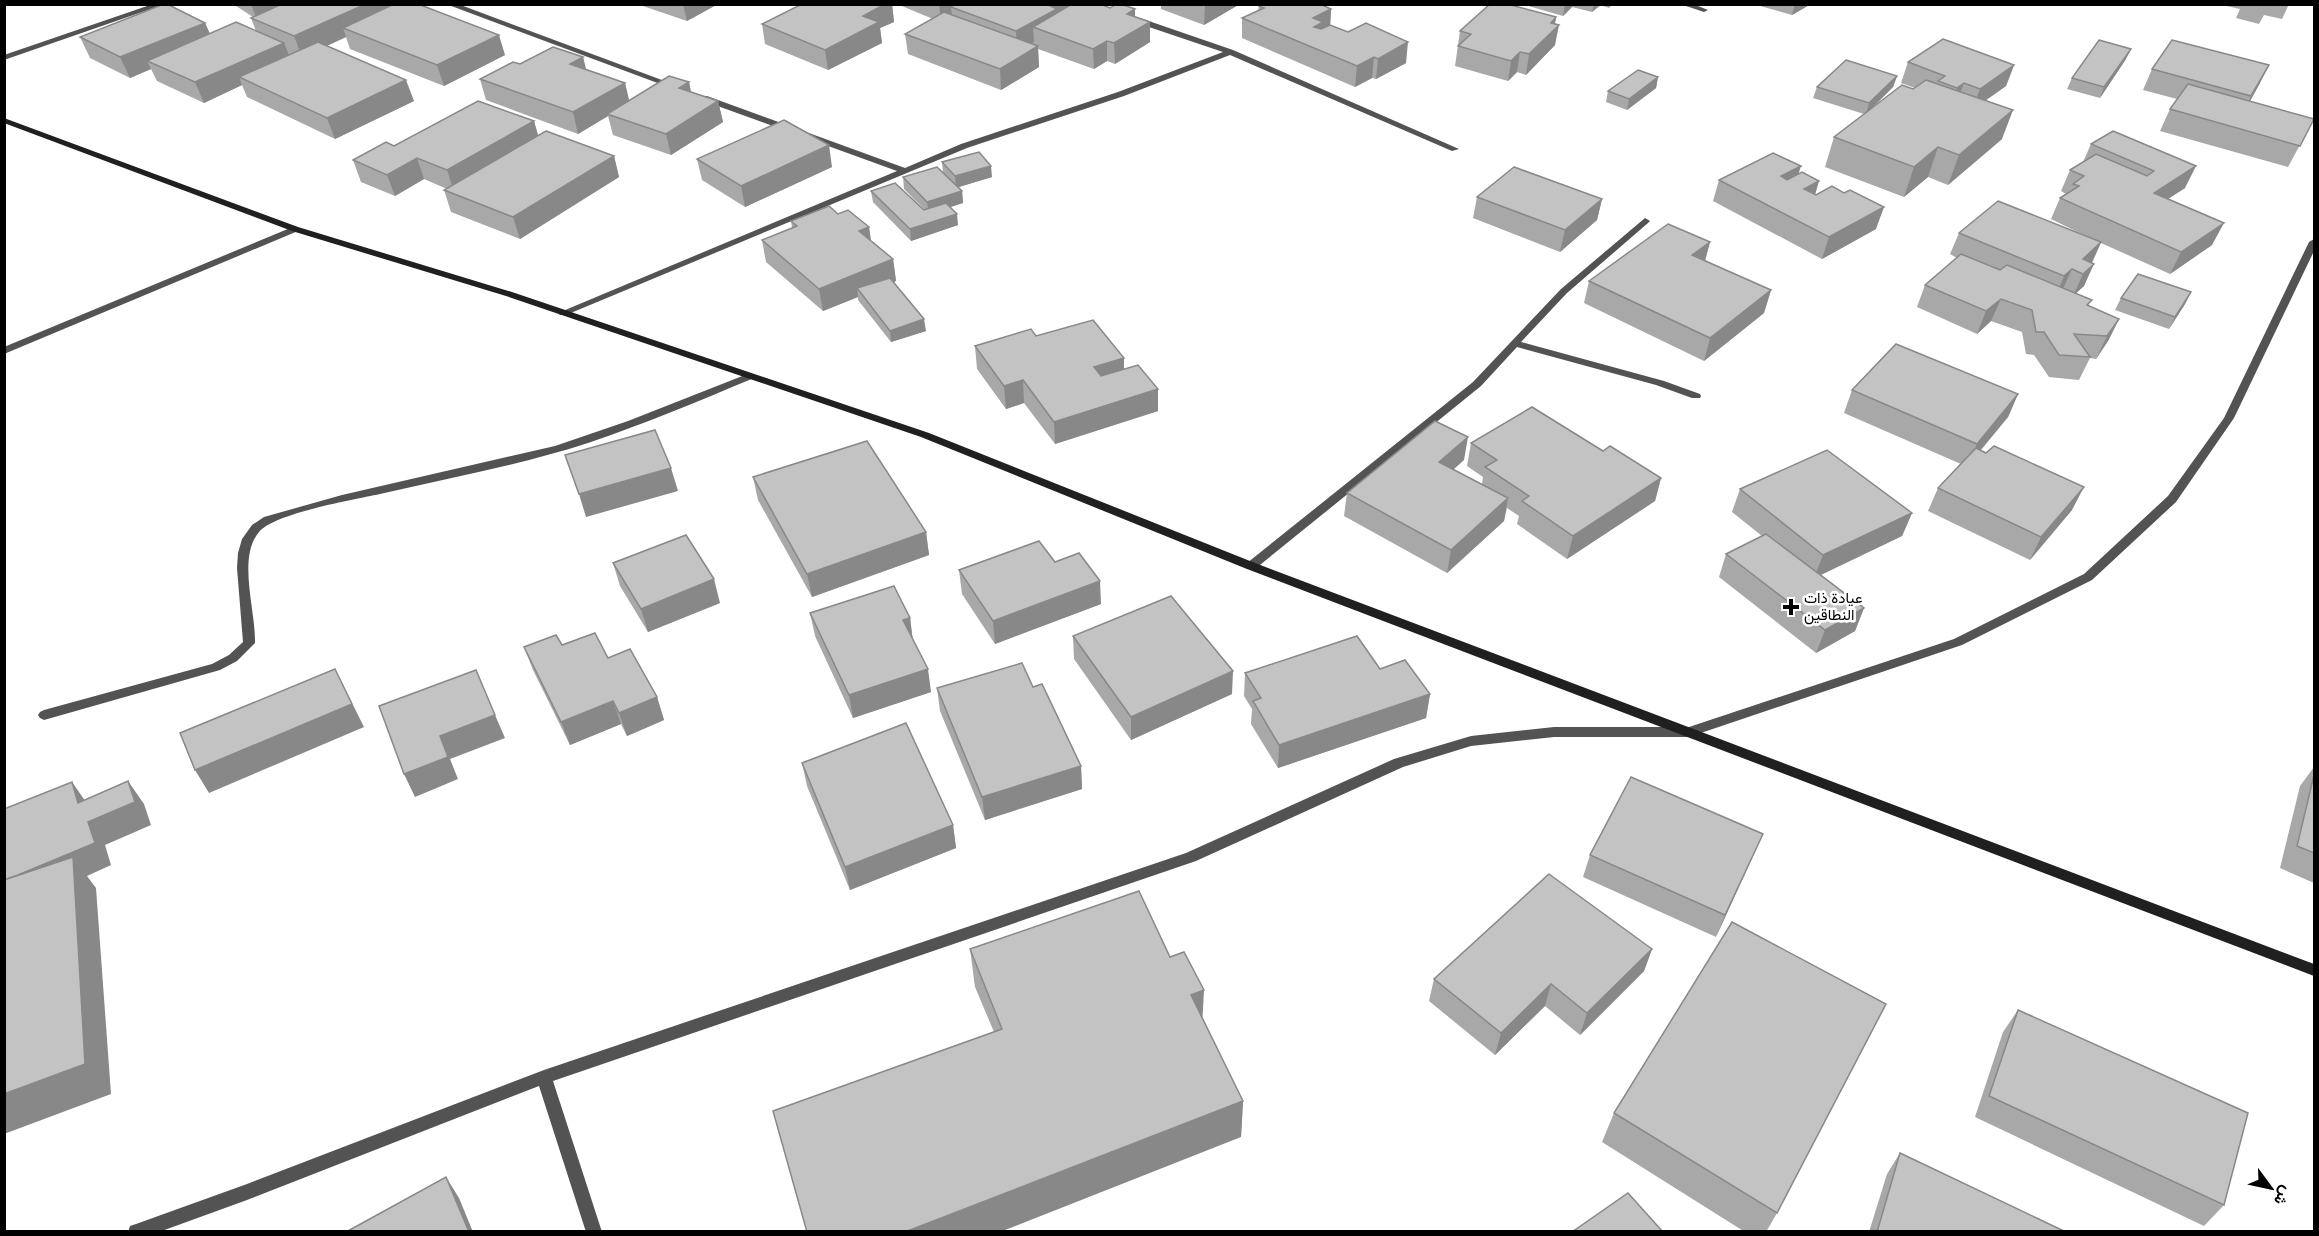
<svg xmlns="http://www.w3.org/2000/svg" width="2319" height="1236" font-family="'Fira Sans Condensed',Vazirmatn,sans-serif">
<rect width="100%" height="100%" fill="#fff"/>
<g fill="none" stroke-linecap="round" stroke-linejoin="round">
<!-- street -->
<g fill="#535353" fill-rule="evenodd">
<polygon points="153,4 165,4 4,60 4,55"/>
<polygon points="446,4 458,4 678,86 671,88"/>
<polygon points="1680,4 1693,4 1708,10 1704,12"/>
<polygon points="1134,18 1140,18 1233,50 1459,149 1452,151 1230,55 1124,96 967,148 566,315 560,315 558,313 897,171 701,100 701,96 707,96 905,168 961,144 1118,92 1223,52 1134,22"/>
<polygon points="1645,218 1650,221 1648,223 1567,293 1521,342 1664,381 1700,394 1701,396 1700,398 1692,398 1656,385 1517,347 1481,386 1255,569 1247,569 1245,566 1247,563 1473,382 1561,289"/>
<polygon points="295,226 300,229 298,231 4,354 4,347"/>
<polygon points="2314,239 2314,251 2234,418 2176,502 2092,580 1962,645 1689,737 1554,737 1471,746 1403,767 1196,861 553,1081 602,1232 586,1232 539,1086 247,1200 159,1232 128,1232 130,1226 136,1224 247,1184 544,1070 1186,853 1394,759 1471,736 1554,727 1689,727 1954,639 2084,574 2168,496 2224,418 2309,242"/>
<path d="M750 373 755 376 754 378C699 401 644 424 588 443 520 465 449 478 380 494 353 500 275 513 259 532 237 558 256 611 255 643L237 661 220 670 44 720 40 718 38 715 40 712 44 710 212 664 229 655 243 642 237 568 238 553 242 539 252 525 264 517 342 495 555 446 628 421Z"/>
</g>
<!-- secondary -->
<polygon fill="#202020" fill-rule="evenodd" points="4,118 298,227 512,292 929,433 1255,563 2314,964 2314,976 1247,569 921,437 506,296 292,231 4,123"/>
</g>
<!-- wall -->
<g fill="#a8a8a8">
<polygon points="233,4 418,4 505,55 444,86 350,49 346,37 327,46 414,101 335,139 247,97 242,85 204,103 157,81 151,69 130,78 90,58 80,37 205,23 210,34 256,31 251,18 253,17"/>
<polygon points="637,4 718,4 687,21"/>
<polygon points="802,4 892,4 894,22 880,28 882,43 828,70 765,44 762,24"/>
<polygon points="897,4 1071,4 1071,6 1135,9 1135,17 1150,42 1115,64 1107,61 1094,69 1038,49 1039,67 1001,90 908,54 905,34 933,19"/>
<polygon points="1161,4 1240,4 1204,25 1161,9"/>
<polygon points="1521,4 1612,4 1609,8 1601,5 1592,12 1572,7 1563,16"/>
<polygon points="1753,4 1811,4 1792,15"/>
<polygon points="2218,4 2289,4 2282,19 2264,15 2259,24 2236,18 2240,9"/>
<polygon points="1259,6 1331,9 1330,25 1406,63 1376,79 1372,78 1355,87 1242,38 1242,18 1258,11"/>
<polygon points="1556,17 1555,24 1555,45 1526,75 1517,72 1508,81 1455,66 1460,31"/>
<polygon points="583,57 586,69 625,83 629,101 689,82 691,92 718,101 723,122 671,155 613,135 608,116 578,134 486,100 480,79 520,64"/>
<polygon points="2126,59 2100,98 2067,89 2072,78"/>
<polygon points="1908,62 2014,65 2006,86 1986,100 2002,139 1948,185 1928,177 1904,197 1825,167 1834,137 1864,114 1813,98 1817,87 1897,76 1893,87 1872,108 1915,88 1901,83"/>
<polygon points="2269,65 2250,101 2314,119 2288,167 2160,131 2170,109 2177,99 2143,90 2152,69"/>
<polygon points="1658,77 1656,88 1627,110 1606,102 1608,91"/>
<polygon points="534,121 538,136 614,156 619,177 520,239 451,212 444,190 447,189 424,179 395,196 361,182 353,160 394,146"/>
<polygon points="2113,131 2185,188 2168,199 2212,245 2170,274 2101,243 2092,263 2084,286 2076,293 2089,306 2119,319 2108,341 2096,359 2090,358 2079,380 2049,377 2034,355 2026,354 2022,332 1991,321 1977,334 1917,307 1925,285 1957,258 1950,254 1959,233 2092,239 2051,219 2060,198 2066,194 2061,191 2070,170 2083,162 2091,144"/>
<polygon points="697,159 832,167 745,207 702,180"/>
<polygon points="942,162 992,177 958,187 962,191 963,203 950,207 958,225 911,241 873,202 871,191 925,210 904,189 903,177 943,173"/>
<polygon points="1798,174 1815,195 1844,193 1876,229 1822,259 1713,201 1719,180"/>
<polygon points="1477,197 1602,199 1597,220 1560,252 1473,218"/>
<polygon points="838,214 869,227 871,241 893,259 896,281 894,282 926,331 891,342 858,300 858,297 823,311 766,262 762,240 792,228 791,221"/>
<polygon points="1710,242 1705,261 1771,290 1764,313 1704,361 1584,303 1589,281"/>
<polygon points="2191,292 2185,304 2169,329 2115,310 2121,298"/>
<polygon points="1036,336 1124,358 1124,369 1158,389 1158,411 1055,444 1024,403 1006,409 977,369 975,346"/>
<polygon points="1852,390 2018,394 2008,417 1980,450 2072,510 2030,560 1928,511 1938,488 1961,464 1844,413"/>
<polygon points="1471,443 1603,451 1661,478 1655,501 1567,559 1517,524 1519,516 1507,508 1504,521 1447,573 1344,516 1347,493 1464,460 1453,470 1482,484 1483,477 1467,466"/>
<polygon points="753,477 926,532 929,555 812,597 758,500"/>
<polygon points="1740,489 1912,513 1902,536 1821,575 1864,608 1855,631 1816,653 1719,577 1726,554 1762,536 1732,512"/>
<polygon points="1055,562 1101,604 995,644 962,594 959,570"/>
<polygon points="613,563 720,603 648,632 620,586"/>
<polygon points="810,613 910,618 913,641 931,692 853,718 815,636"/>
<polygon points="1073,636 1232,694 1131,740 1074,659"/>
<polygon points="562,645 608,658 657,697 664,720 627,736 621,724 570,745 533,670 524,647"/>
<polygon points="1380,669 1430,694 1426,718 1278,768 1251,724 1252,709 1244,696 1245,673"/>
<polygon points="1033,687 1081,766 1082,789 985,820 940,711 937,688"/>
<polygon points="802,763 953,825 956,848 850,890 807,786"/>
<polygon points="2314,767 2314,883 2280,868 2300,786"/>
<polygon points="1590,855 1753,856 1716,937 1583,877"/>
<polygon points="970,949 1170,957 1203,1019 1243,1101 1241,1137 994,1032 975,987"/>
<polygon points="1652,949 1644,971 1580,1035 1545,1006 1495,1055 1429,1001 1434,979"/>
<polygon points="2018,1010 2224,1205 2204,1226 1975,1117 2003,1032"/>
<polygon points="1614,1113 1777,1213 1766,1232 1745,1232 1602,1142"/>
<polygon points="1900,1153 2066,1232 1869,1232 1887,1174"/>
</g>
<!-- shaded-wall -->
<g fill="#888">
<polygon points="251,4 303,4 257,20"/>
<polygon points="366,4 407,4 343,28 346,37 302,57 294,36"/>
<polygon points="683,4 718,4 687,21"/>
<polygon points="885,4 892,4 894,22 880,28 882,43 828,70 825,50 863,16"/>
<polygon points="939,4 974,4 951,7 952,16 941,22"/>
<polygon points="1046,4 1071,4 1071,12 1033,27 1034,42 1017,52 1016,31"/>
<polygon points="1206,4 1240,4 1204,25 1205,5"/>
<polygon points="1565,4 1573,4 1572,7 1563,16"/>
<polygon points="1594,4 1601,4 1592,12"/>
<polygon points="1795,4 1811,4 1792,15"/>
<polygon points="1135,9 1135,30 1127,14"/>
<polygon points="1331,9 1330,29 1313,47 1313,18"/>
<polygon points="1556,17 1554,29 1559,25 1555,45 1526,75 1529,54 1551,23"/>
<polygon points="1150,22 1150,42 1115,64 1114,43"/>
<polygon points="205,23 214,43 147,61 151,69 130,78 120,57"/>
<polygon points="499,35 505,55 444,86 437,65"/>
<polygon points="1107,41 1107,61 1094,69 1093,49"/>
<polygon points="1408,42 1406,63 1376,79 1378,59"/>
<polygon points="284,43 292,63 239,77 242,85 204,103 195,82"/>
<polygon points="1038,46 1039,67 1001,90 1000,69"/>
<polygon points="2131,49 2126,59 2100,98 2104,87"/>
<polygon points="1520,52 1517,72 1508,81 1511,61"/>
<polygon points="583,57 588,78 570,64"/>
<polygon points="1374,57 1372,78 1355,87 1357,66"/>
<polygon points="2014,65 2006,86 1972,110 1980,89"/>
<polygon points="2269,65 2259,85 2241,117 2251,96"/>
<polygon points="1897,76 1893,87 1866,114 1869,103"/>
<polygon points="1658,77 1656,88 1627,110 1629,99"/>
<polygon points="406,80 414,101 335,139 327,118"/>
<polygon points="689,82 693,103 679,88"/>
<polygon points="625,83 630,104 607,114 608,116 578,134 573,112"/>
<polygon points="1964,83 1956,104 1949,109 1957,88"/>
<polygon points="718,101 723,122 671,155 666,134"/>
<polygon points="2013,110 2002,139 1948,185 1959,155"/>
<polygon points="534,121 540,142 454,192 447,170"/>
<polygon points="829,145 832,167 745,207 741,186"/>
<polygon points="1938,147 1928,177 1904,197 1914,167"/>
<polygon points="614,156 619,177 520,239 513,217"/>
<polygon points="417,158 424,179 395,196 387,175"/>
<polygon points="991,166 992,177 956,188 955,176"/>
<polygon points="1801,166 1794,188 1781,176"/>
<polygon points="2196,166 2185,188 2143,215 2154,193"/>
<polygon points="1819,181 1813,202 1804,189"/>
<polygon points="962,191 963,203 929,214 927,202"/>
<polygon points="1602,199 1597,220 1560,252 1565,230"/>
<polygon points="1884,207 1876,229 1822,259 1829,237"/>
<polygon points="957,214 958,225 911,241 910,229"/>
<polygon points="2224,223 2212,245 2170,274 2181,252"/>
<polygon points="869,227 872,249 859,231"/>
<polygon points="1710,242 1704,264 1692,255"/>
<polygon points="2101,242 2091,264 2083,259"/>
<polygon points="893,259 896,281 862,295 857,288 858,297 823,311 819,289"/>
<polygon points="2094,264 2084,286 2073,296 2083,274"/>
<polygon points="2072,269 2062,291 2055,298 2064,276"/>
<polygon points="1771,290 1764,313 1704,361 1710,338"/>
<polygon points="2191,292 2185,304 2169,329 2175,317"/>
<polygon points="2001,299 1991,321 1977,334 1986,311"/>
<polygon points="924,319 926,331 891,342 890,331"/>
<polygon points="2119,319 2108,341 2096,359 2107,336"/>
<polygon points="1124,358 1124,380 1095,390 1094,367"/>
<polygon points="1023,380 1024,403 1006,409 1004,386"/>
<polygon points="1158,389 1158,411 1055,444 1054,422"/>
<polygon points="2018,394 2008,417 1967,467 1977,444"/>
<polygon points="1468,437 1464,460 1435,485 1439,462"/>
<polygon points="671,468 678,491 586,517 579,494"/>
<polygon points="1661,478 1655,501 1567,559 1573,536"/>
<polygon points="2084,487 2072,510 2030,560 2041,537"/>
<polygon points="1508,498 1504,521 1447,573 1451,550"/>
<polygon points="1912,513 1902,536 1814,578 1823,555"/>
<polygon points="926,532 929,555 812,597 807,574"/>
<polygon points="714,579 720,603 648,632 641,609"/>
<polygon points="1100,581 1101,604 995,644 993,621"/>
<polygon points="1864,608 1855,631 1816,653 1825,630"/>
<polygon points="910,618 913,642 903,620"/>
<polygon points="335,669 364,727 209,793 195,770"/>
<polygon points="928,669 931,692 853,718 849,695"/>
<polygon points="1233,671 1232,694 1131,740 1131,717"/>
<polygon points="1430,694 1426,718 1278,768 1279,745"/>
<polygon points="657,697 664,720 627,736 619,713"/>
<polygon points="613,701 621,724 570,745 561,722"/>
<polygon points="495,715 505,738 450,759 458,779 415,797 404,774 440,736"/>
<polygon points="1081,766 1082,789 985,820 982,797"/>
<polygon points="128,781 144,804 151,825 105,845 111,865 87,876 96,888 111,1094 4,1134 4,881 78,803 72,782 88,805"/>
<polygon points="953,825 956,848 850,890 845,867"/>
<polygon points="1763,834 1753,856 1716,937 1725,915"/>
<polygon points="1652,949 1644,971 1580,1035 1587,1013"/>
<polygon points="1551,984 1545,1006 1495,1055 1501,1033"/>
<polygon points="1204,990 1202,1028 1191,995"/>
<polygon points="1243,1101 1241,1137 1000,1232 905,1232"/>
<polygon points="446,1177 459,1198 473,1232 469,1232"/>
</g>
<!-- building -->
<g fill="#c3c3c3" stroke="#888" stroke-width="1.5">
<polygon points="164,4 167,4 205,23 120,57 80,37"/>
<polygon points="282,4 366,4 294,36 251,18"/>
<polygon points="394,4 418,4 499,35 437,65 343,28"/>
<polygon points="802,4 885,4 863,16 879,22 825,50 762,24"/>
<polygon points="955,4 1046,4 1057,9 1016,31 951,7"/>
<polygon points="1072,4 1100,4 1110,8 1116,4 1121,4 1135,9 1127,14 1150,22 1114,43 1107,41 1093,49 1033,27"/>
<polygon points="1261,4 1320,4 1331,9 1313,18 1323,22 1314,27 1321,29 1330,25 1348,32 1366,23 1408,42 1378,59 1374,57 1357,66 1242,18 1264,8 1259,6"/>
<polygon points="1490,4 1507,4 1556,17 1551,23 1559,25 1529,54 1520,52 1511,61 1458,46 1471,34 1460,31"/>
<polygon points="944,12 1038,46 1000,69 905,34"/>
<polygon points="236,22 284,43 195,82 147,61"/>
<polygon points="1943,39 2014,65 1980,89 1964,83 1957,88 1938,81 1945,76 1908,62"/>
<polygon points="2099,40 2131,49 2104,87 2072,78"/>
<polygon points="2172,40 2269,65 2251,96 2152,69"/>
<polygon points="318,42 406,80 327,118 239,77"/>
<polygon points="553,47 583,57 570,64 625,83 573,112 480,79 513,62 520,64"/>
<polygon points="1846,60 1897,76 1869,103 1817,87"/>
<polygon points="1638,70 1658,77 1629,99 1608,91"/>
<polygon points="669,76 689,82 679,88 718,101 666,134 607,114"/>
<polygon points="1926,80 2013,110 1959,155 1938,147 1914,167 1834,137 1902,85 1913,89"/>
<polygon points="2188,84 2314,119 2300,146 2170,109"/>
<polygon points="478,101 534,121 447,170 417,158 387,175 353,160 386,142 394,146"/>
<polygon points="784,120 829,145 741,186 697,159"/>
<polygon points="546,131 614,156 513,217 444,190"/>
<polygon points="2113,131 2196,166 2154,193 2224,223 2181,252 2060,198 2079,186 2073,184 2084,176 2070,170 2096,154 2147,176 2154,171 2091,144"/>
<polygon points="979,152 991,166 955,176 942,162"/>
<polygon points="1773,153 1801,166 1781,176 1787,180 1802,172 1819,181 1804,189 1816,195 1832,186 1844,193 1850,190 1884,207 1829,237 1719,180"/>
<polygon points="937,167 962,191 927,202 903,177"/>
<polygon points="1514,167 1602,199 1565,230 1477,197"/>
<polygon points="895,183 924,210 946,203 957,214 910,229 871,191"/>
<polygon points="1998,201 2101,242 2083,259 2094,264 2083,274 2072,269 2064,276 1959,233"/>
<polygon points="829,206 838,214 848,210 869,227 859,231 893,259 819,289 762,240 797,226 791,221"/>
<polygon points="1668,224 1710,242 1692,255 1771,290 1710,338 1589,281"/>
<polygon points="1961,254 2000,270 2007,265 2092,300 2087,305 2119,319 2107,336 2074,334 2090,357 2059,355 2044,332 2036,332 2032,310 2001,299 1986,311 1925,285"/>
<polygon points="2138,274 2191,292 2175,317 2121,298"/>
<polygon points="890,278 924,319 890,331 857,288"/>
<polygon points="1093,320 1124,358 1094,367 1101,376 1138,365 1158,389 1054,422 1023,380 1004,386 975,346 1031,329 1036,336"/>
<polygon points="1896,344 2018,394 1977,444 1852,390"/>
<polygon points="1532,407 1603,451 1610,446 1661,478 1573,536 1522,501 1529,496 1485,467 1497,460 1471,443"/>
<polygon points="1435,421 1468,437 1439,462 1508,498 1451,550 1347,493"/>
<polygon points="655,430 671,468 579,494 565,455"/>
<polygon points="867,441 926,532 807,574 753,477"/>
<polygon points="1994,446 2084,487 2041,537 1938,488 1976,448 1986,453"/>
<polygon points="1827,450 1912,513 1823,555 1740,489"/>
<polygon points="1766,534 1864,608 1825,630 1726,554"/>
<polygon points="686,535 714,579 641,609 613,563"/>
<polygon points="1039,541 1055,562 1079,553 1100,581 993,621 959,570"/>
<polygon points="894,586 910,618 903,620 928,669 849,695 810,613"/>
<polygon points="1171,596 1233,671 1131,717 1073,636"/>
<polygon points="595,633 608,658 630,649 657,697 619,713 613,701 561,722 524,647 556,635 562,645"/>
<polygon points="1357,636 1380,669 1405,660 1430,694 1279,745 1253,701 1261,698 1245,673"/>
<polygon points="1022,663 1033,687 1042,684 1081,766 982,797 937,688"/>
<polygon points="335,669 352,704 195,770 180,733"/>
<polygon points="476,670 495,715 440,736 448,757 404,774 379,706"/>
<polygon points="906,723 953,825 845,867 802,763"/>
<polygon points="2314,775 2314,853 2297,846"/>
<polygon points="1631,777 1763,834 1725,915 1590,855"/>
<polygon points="128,781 135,802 88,822 95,843 18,875 4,880 4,809 72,782 78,803"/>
<polygon points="73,857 85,1064 4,1094 4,880"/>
<polygon points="1549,874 1652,949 1587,1013 1551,984 1501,1033 1434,979"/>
<polygon points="1139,891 1170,957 1184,952 1204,990 1191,995 1243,1101 905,1232 807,1232 773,1111 1002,1029 970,949"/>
<polygon points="1732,922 1886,1004 1777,1213 1614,1113"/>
<polygon points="2018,1010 2248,1113 2224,1205 1989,1096"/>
<polygon points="1900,1153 2066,1232 1877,1232"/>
<polygon points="446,1177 469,1232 346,1232"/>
<polygon points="1628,1193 1663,1232 1572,1232"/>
</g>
<!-- markers -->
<path fill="#000" stroke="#fff" stroke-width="2" d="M1788 598h6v6h6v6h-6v6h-6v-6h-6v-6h6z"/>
<g text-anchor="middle" stroke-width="5" stroke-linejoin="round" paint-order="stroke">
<!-- poi labels -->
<g font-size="15" fill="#000" stroke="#fff" text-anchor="start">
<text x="1804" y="603">عيادة ذات<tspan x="1804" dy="17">النطاقين</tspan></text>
</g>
</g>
<!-- border -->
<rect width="2319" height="1236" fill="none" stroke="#000000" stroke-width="12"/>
<!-- north arrow -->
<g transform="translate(2271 1188) rotate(123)" stroke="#ffffff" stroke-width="4.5" paint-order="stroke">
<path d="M0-4.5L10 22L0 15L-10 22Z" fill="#000000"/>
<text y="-9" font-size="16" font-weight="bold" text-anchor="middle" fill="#000000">ش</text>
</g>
</svg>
